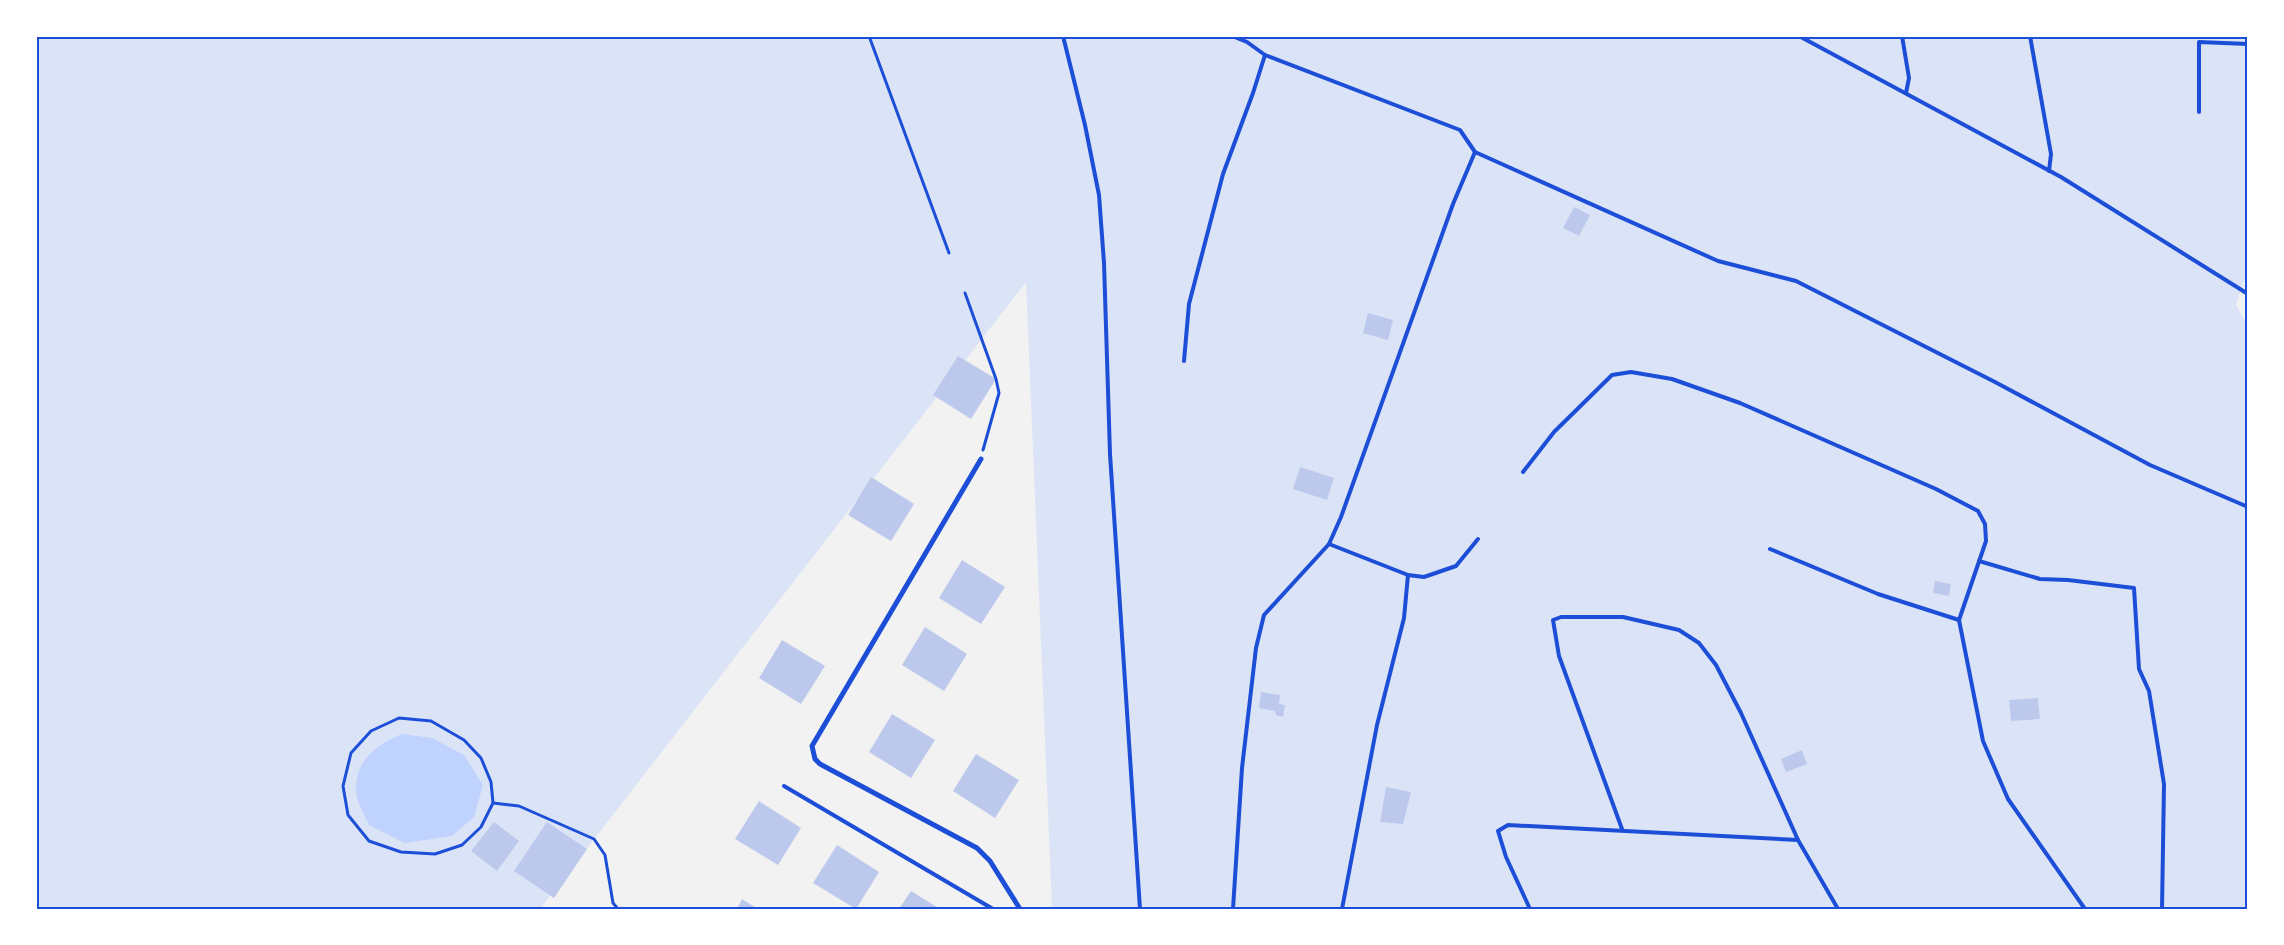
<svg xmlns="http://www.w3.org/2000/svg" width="2284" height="945" font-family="'IBM Plex Sans',sans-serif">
<rect width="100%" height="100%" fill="#f2f2f2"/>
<!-- green -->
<polygon fill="#dbe4f7" points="36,36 2248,36 2248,280 2245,279 2236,304 2245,322 2248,368 2248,909 1052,909 1026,282 540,909 36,909"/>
<!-- water -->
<path fill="#bfd3fe" d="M402 734 432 738 464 755 483 785 474 817 452 836 405 843 369 825C365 815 356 801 356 791 355 760 377 744 402 734Z"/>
<!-- building -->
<g fill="#bdc9ec">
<polygon points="1574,207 1590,215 1579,236 1563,228"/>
<polygon points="1368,313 1393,320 1388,340 1363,333"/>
<polygon points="958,356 996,379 971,419 933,395"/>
<polygon points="1300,467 1334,478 1327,500 1293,489"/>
<polygon points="871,477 914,504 891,541 848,515"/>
<polygon points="962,560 1005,587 981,624 939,598"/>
<polygon points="1935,581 1951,584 1949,596 1933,593"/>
<polygon points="925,627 967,654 944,691 902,665"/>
<polygon points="782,640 825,666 801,704 759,678"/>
<polygon points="1261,692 1280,695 1279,704 1285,705 1283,717 1276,715 1275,711 1259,708"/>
<polygon points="2038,698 2040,719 2011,721 2009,700"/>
<polygon points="892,714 935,740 911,778 869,752"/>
<polygon points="1802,750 1807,764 1786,772 1781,759"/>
<polygon points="976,754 1019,780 995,818 953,791"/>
<polygon points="1386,787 1411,792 1403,824 1380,822"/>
<polygon points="759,801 801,828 778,865 735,839"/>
<polygon points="494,822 519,841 497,871 471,851"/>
<polygon points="547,822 587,849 554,898 514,871"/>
<polygon points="837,845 879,872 856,909 813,883"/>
<polygon points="911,891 940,909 899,909"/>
<polygon points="742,899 758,909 737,909"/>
</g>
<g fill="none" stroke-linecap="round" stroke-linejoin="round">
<!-- path -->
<g stroke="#1d4ed8" stroke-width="3">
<polyline points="869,36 949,253"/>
<polyline points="965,293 996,379 999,393 983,450"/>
<polygon points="399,718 431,721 464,740 481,758 491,782 493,803 481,827 462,845 435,854 401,852 369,841 348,815 343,786 351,753 371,731"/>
<polyline points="493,803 519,806 594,839 605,855 613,903 618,909"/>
</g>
<!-- service -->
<g stroke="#1d4ed8" stroke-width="4">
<polyline points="1063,36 1085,125 1099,195 1104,263 1110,454 1140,909"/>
<polyline points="1232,36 1247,42 1265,55 1460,130 1475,152 1718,261 1796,281 1995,382 2150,465 2248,507"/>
<polyline points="1799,36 2061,177 2248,294"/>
<polyline points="1902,36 1909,78 1906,93"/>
<polyline points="2030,36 2051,154 2049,171"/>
<polyline points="2199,112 2199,42 2248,44"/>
<polyline points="1184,361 1189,304 1223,174 1253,93 1265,55"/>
<polyline points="1523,472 1554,432 1612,375 1631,372 1672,379 1740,403 1936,489 1978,511 1985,524 1986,541 1959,620 1983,741 2008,799 2085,909"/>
<polyline points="1329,544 1408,575 1424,577 1456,566 1478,539"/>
<polyline points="1770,549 1878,594 1959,620"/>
<polyline points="1979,561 2040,579 2068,580 2134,588 2139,669 2149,691 2164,784 2162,909"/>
<polyline points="784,786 993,909"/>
<polyline points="1622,829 1559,656 1553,620 1561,617 1623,617 1679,630 1699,643 1716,665 1741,713 1798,840 1838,909"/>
<polyline points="1233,909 1242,768 1256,648 1264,615 1329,544 1341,517 1453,204 1475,152"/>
<polyline points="1342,909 1377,725 1404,618 1408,575"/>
<polyline points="1530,909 1506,857 1498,831 1508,825 1798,840"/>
</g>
<!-- minor -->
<polyline stroke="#1d4ed8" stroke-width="5" points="981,459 812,746 815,759 820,764 977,848 990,861 1020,909"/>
</g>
<!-- border -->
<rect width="2284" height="945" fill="none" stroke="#ffffff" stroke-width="75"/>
<rect x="38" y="38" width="2208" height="870" fill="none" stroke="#1d4ed8" stroke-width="2"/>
</svg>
